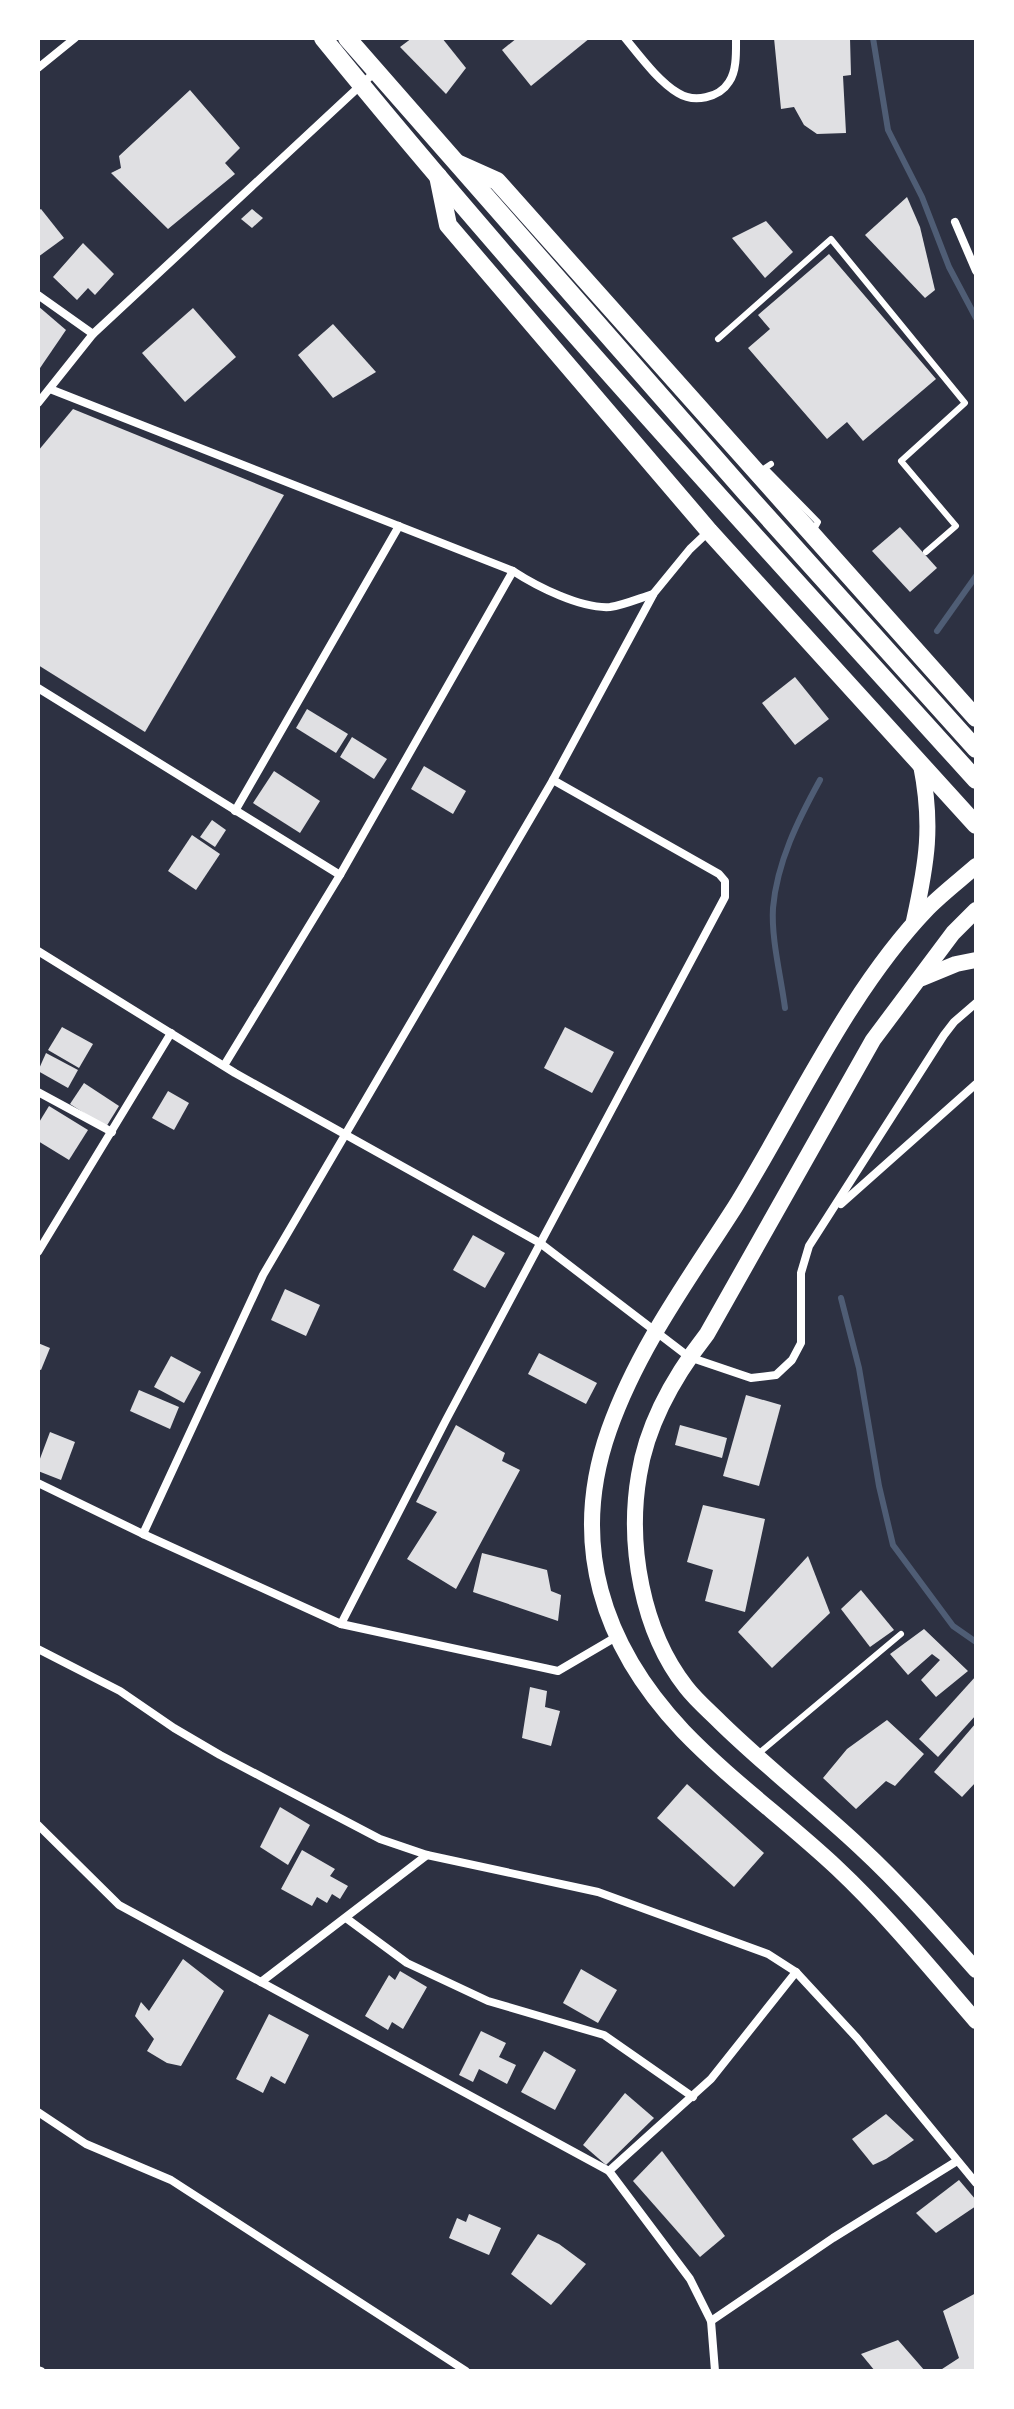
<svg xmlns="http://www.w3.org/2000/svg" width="1014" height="2409" font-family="Rubik,sans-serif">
<rect width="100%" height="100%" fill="#2d3142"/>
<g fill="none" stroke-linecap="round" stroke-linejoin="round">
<!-- stream -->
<g stroke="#4f5d75" stroke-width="6">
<polyline points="873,38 888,130 922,197 949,267 976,318"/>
<polyline points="937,631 976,576"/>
<path d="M785 1008C781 977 771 938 773 908 777 862 798 820 820 780"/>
<polyline points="841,1298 859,1368 879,1486 893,1545 953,1626 976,1642"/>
</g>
</g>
<!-- building -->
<g fill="#e0e0e3">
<polygon points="412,38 442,38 466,68 446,94 400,47"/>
<polygon points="517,38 590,38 531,86 502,50"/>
<polygon points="774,38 850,38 851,75 843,76 846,133 817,134 804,125 794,107 781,109"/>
<polygon points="190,90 240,148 225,163 235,174 168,229 111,173 121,168 119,156"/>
<polygon points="907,197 920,227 935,290 925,298 865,235"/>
<polygon points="41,209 64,238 38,257 38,211"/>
<polygon points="252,209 263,218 252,228 241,219"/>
<polygon points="766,221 793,252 765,278 732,238"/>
<polygon points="83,243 114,274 95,295 88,288 77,300 53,277"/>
<polygon points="829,254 936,379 863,441 847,422 827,439 748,348 770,329 758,315"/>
<polygon points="38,306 66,330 38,371"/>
<polygon points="193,308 236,357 185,402 142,353"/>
<polygon points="333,324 376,372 333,398 298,355"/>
<polygon points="73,409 284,495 145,732 38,665 38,451"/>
<polygon points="900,527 937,568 910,592 872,551"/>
<polygon points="795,677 829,719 795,745 762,703"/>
<polygon points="307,709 348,734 336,753 296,728"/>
<polygon points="352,737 387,759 374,779 340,757"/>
<polygon points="424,766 466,791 453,814 411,789"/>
<polygon points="274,771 320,801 300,833 253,803"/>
<polygon points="212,820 226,830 215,847 200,837"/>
<polygon points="192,835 220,854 196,890 168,871"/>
<polygon points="62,1027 93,1044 79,1068 48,1050"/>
<polygon points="565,1027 614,1052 592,1093 544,1068"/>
<polygon points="46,1053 78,1070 68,1088 38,1071"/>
<polygon points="84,1083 119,1106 106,1127 70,1104"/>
<polygon points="168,1091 189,1103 174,1130 152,1118"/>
<polygon points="49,1106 88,1130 69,1160 38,1141 38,1124"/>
<polygon points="473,1235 505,1253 485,1288 453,1270"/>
<polygon points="285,1289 320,1305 306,1336 271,1320"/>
<polygon points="38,1343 50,1348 41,1370 38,1369"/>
<polygon points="539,1353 597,1383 586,1404 528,1374"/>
<polygon points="171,1356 201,1372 184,1403 154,1387"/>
<polygon points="139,1390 179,1407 170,1429 130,1411"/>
<polygon points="746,1395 781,1405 759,1486 723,1476"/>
<polygon points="456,1425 505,1453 502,1461 520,1470 456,1589 407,1559 437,1512 416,1502"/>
<polygon points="680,1425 727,1438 722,1458 675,1445"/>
<polygon points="50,1432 75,1442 61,1480 38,1471 38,1464"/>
<polygon points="703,1505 765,1519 745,1612 705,1601 713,1570 687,1562"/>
<polygon points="482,1553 547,1570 551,1591 561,1595 558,1621 473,1592"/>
<polygon points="808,1556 830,1613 772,1668 738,1632"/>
<polygon points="861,1590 894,1630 870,1647 841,1609"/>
<polygon points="924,1629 968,1671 936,1697 921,1680 940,1660 932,1654 908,1675 890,1654"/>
<polygon points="976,1676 976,1715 938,1757 919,1739"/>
<polygon points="530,1687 547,1691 545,1707 560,1711 551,1746 522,1738"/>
<polygon points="887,1720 924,1754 895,1786 886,1781 856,1809 823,1778 847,1749"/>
<polygon points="976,1723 976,1782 962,1797 934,1772"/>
<polygon points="687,1784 764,1853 734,1887 657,1818"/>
<polygon points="280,1807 310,1825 288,1865 260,1847"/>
<polygon points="302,1850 335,1869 330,1876 348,1886 340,1899 332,1894 327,1903 317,1897 312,1906 281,1889"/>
<polygon points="183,1959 224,1991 181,2066 167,2063 147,2051 154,2039 135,2016 141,2002 149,2011"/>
<polygon points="581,1969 617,1990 598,2023 563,2003"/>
<polygon points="400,1971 427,1987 403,2029 392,2022 388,2030 365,2016 389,1975 395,1980"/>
<polygon points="269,2014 309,2035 285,2084 271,2076 263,2093 236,2079"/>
<polygon points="481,2031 506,2043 499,2057 516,2065 507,2084 479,2069 473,2082 459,2075"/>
<polygon points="544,2051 576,2070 555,2110 521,2092"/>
<polygon points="625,2093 654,2118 606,2165 583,2145"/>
<polygon points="886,2114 914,2140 886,2159 873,2165 852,2139"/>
<polygon points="662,2151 725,2236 700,2257 633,2181"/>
<polygon points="959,2180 976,2200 976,2206 936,2233 916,2213"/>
<polygon points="469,2214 501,2228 489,2255 449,2238 457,2218 466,2222"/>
<polygon points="538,2234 559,2244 586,2264 551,2305 511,2274"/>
<polygon points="976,2293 976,2371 939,2371 959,2358 943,2311"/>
<polygon points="898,2340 925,2371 875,2371 861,2354"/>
</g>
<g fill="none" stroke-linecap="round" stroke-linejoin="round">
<!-- service -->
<g stroke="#fff" stroke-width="6">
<polyline points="718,339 831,239 965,403 901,461 956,526 926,552"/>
<polyline points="771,464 765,468 818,522 813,531"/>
<polyline points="758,1754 901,1634"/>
</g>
<!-- minor -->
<g stroke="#fff" stroke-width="8">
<path d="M625 38C640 56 658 81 678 93 694 103 719 98 729 82 737 71 736 51 736 38"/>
<polyline points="38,68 75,38"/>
<polyline points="955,222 976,271"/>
<polyline points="38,295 93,334"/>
<path d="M50 389 513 571C536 586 581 609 610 607 624 605 640 598 653 594"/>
<polyline points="38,403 93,334 376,71"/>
<polyline points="38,688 340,875"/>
<polyline points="235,811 399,526"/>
<polyline points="38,951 235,1073 540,1243 689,1357 751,1378 776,1375 792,1360 801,1343 801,1273 809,1246 944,1035 954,1022 976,1003"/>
<polyline points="225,1064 340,875 513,571"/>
<polyline points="38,1092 112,1132"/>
<polyline points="841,1204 976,1084"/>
<polyline points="38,1252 171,1033"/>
<polyline points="38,1483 143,1534 341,1624 558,1671 616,1637"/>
<polyline points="143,1534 263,1275 553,780 654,593 690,549 708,532"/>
<polyline points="341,1624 446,1420 725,897 725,881 719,874 553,780"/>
<polyline points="38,1649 120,1691 174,1728 220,1755 380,1839 427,1855 598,1892 768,1954 796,1972 857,2038 976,2183"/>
<polyline points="38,1825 119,1905 609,2171 690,2279 711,2321 715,2371"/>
<polyline points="346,1918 407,1963 488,2001 604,2035 693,2097"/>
<polyline points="261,1982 427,1855"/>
<polyline points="38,2112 86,2144 171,2180 466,2371"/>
<polyline points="609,2171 711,2079 796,1972"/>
<polyline points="711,2321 833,2238 957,2161"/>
<polyline points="38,2370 41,2371"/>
</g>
<!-- secondary -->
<g stroke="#fff" stroke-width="16">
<path d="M976 866C960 880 943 893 928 908 848 991 795 1110 735 1207 689 1279 638 1348 609 1430 569 1543 602 1645 683 1731 730 1780 787 1821 837 1868 887 1915 931 1969 976 2021"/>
<path d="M976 910 953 933 873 1040 707 1334C675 1375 647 1424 639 1475 627 1545 642 1631 686 1687 696 1700 709 1711 720 1722 765 1766 814 1804 860 1847 901 1885 939 1928 976 1970"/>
<path d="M914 921C927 862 933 825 921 765"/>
<polyline points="922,978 956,964 976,960"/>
</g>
<!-- primary -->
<g stroke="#fff" stroke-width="18">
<path d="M323 38C531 294 755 535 976 780"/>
<polyline points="347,38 745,492 976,749"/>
<polyline points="459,164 497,181 976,718"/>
<polyline points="438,176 448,225 709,531 976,825"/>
</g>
</g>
<!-- border -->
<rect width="1014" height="2409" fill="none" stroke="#ffffff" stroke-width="80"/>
</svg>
